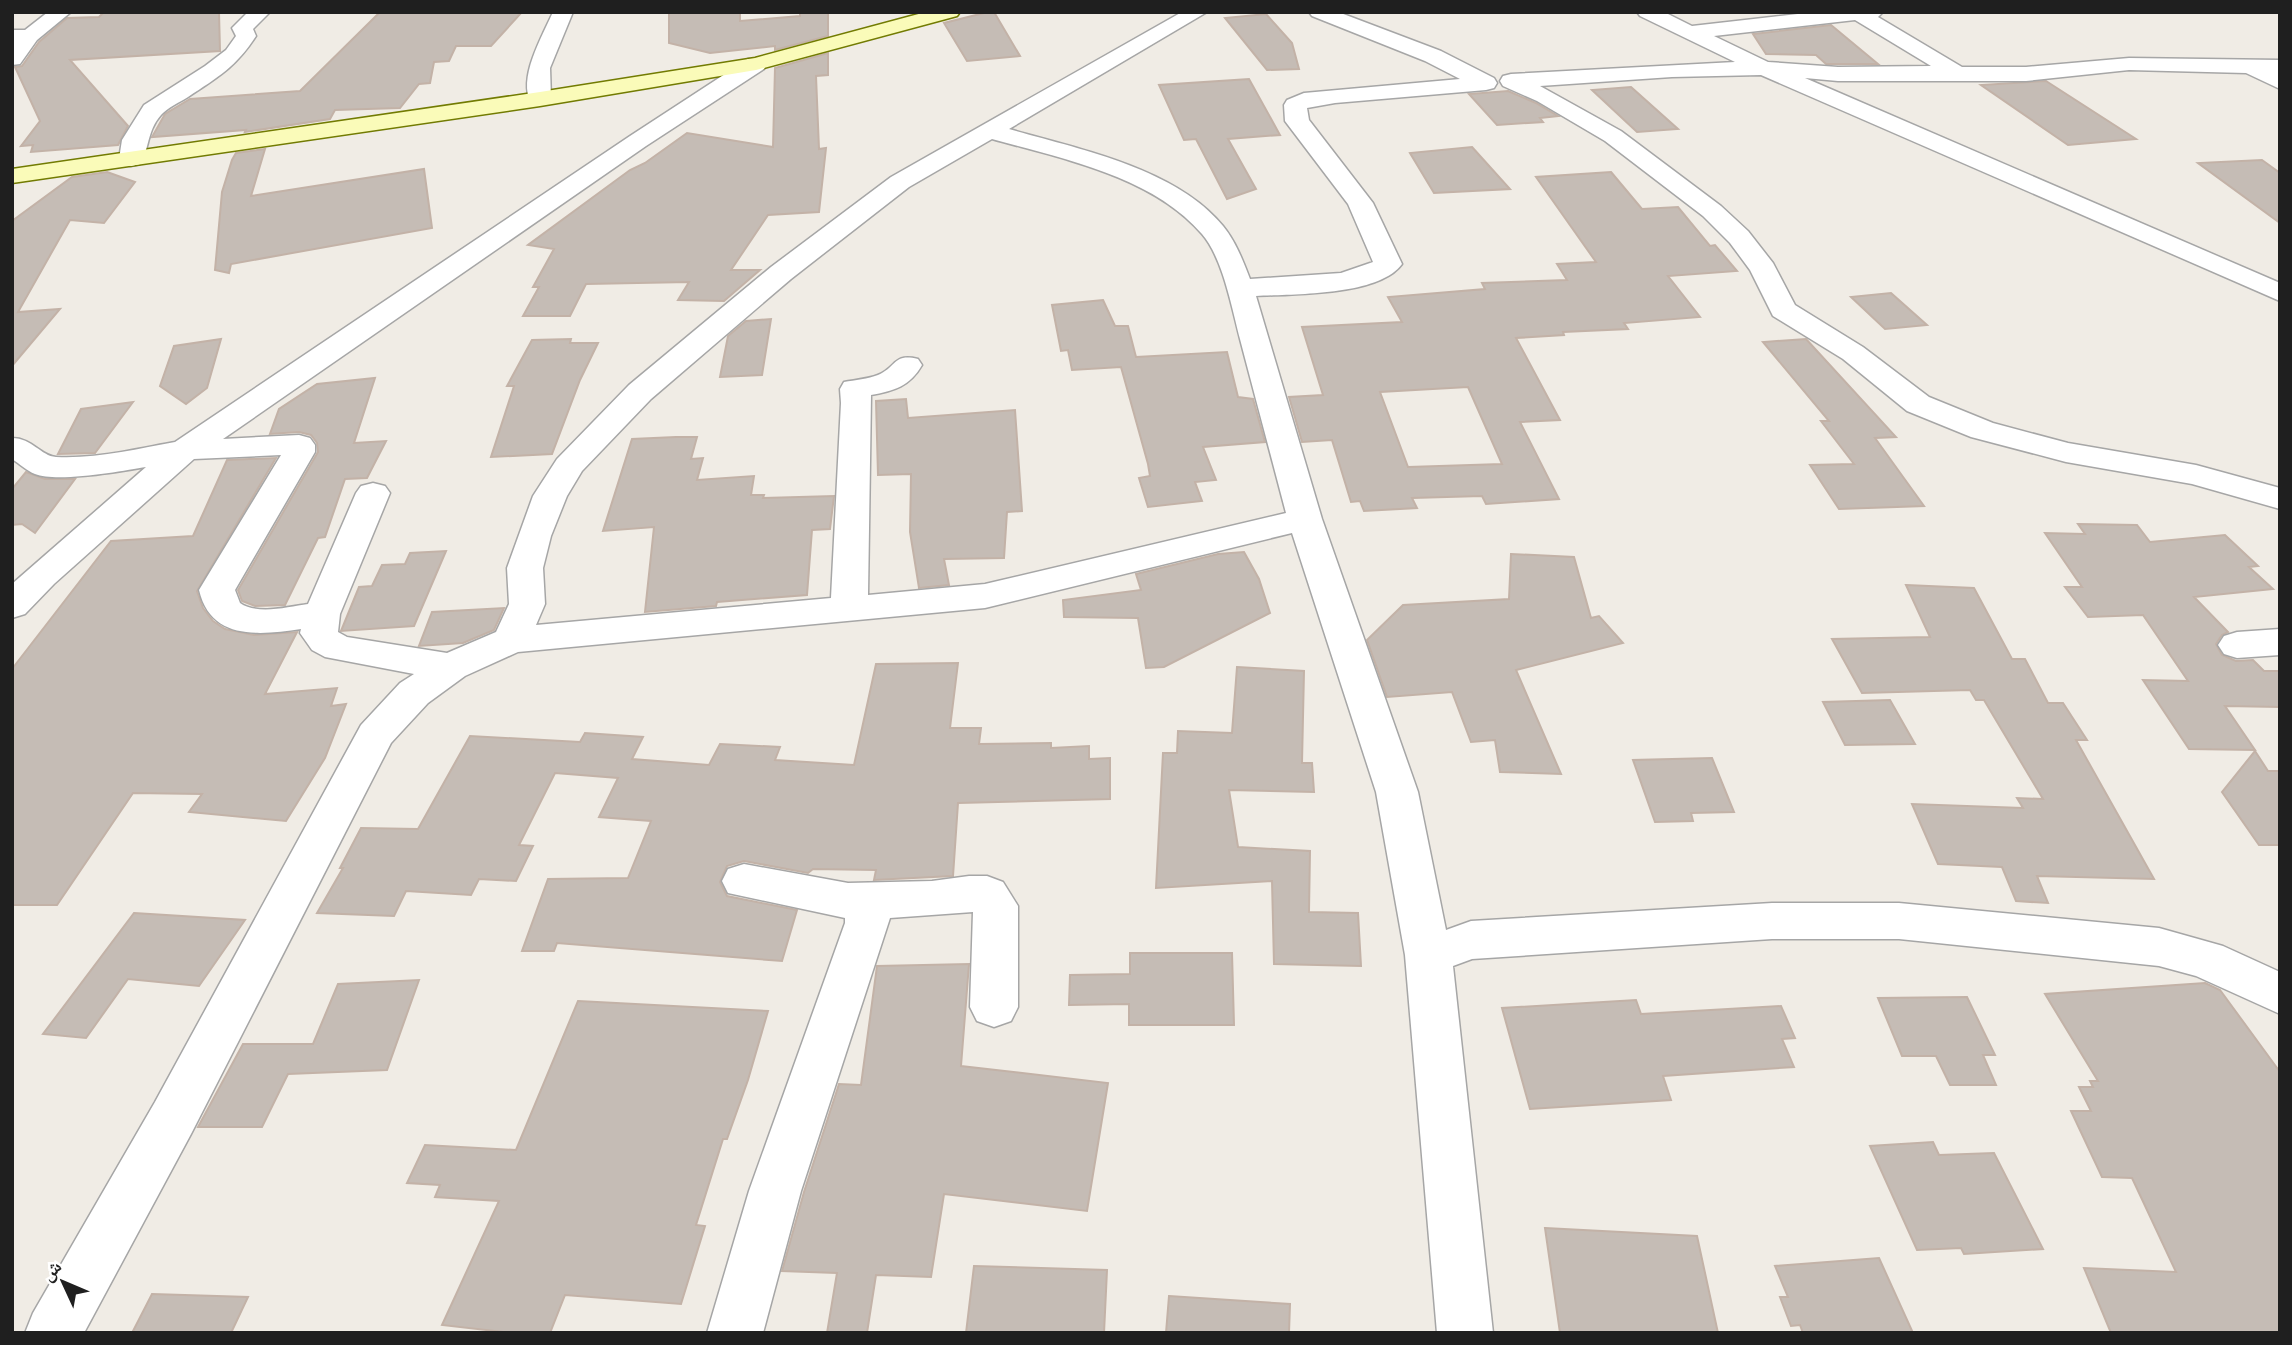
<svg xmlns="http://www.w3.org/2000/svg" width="2292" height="1345" font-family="Roboto,'Noto Naskh Arabic',sans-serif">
<rect width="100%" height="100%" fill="#f0ece5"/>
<!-- building -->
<g fill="#c5bcb5" stroke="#c3b2a7" stroke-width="2" fill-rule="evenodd">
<polygon points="104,12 219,12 220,51 70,60 128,126 118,145 31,152 33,145 21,146 40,121 15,67 22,66 39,42 67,18 99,17"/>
<polygon points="380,12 522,12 491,46 456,46 449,61 434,62 430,83 419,84 400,108 335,110 330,119 245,132 246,130 152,137 165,114 190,99 300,91"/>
<polygon points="669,12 740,12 740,21 800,16 800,12 828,12 828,36 775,50 775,46 710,53 669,43"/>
<polygon points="988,12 994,12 1020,56 967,61 944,23"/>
<polygon points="1266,14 1292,43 1299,69 1267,70 1225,18"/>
<polygon points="1831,25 1878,64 1826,64 1816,55 1766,54 1753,34"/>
<polygon points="828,53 828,75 816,76 819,149 826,148 819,212 768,215 731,270 760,270 724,301 678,300 689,282 586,284 570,316 523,316 539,287 533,287 554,249 528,245 630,170 645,163 687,133 773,147 775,68"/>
<polygon points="1249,79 1280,135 1228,139 1256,189 1227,199 1196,139 1184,140 1159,85"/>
<polygon points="2046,81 2136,139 2068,145 1981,85"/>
<polygon points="1631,87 1678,129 1637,132 1592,90"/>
<polygon points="1508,91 1536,103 1558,116 1540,118 1543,122 1497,125 1469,94"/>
<polygon points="1472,147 1510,189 1434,193 1410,153"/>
<polygon points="265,149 251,196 424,169 432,228 231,264 229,273 215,270 222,192 232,160 236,153"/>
<polygon points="2262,160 2280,173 2280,223 2198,163"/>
<polygon points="107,172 135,182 104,223 70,220 18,312 60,309 12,366 12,221 72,177"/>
<path d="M1611 172 1642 209 1678 207 1710 246 1715 245 1737 271 1668 276 1700 317 1624 323 1628 329 1563 332 1564 335 1516 338 1560 420 1520 422 1559 499 1486 504 1482 496 1412 498 1417 508 1364 511 1360 501 1351 502 1332 440 1302 442 1289 397 1323 395 1302 327 1402 322 1388 297 1485 289 1482 283 1567 280 1557 264 1596 262 1536 177ZM1468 387 1502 464 1408 467 1380 392Z"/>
<polygon points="1891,293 1927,325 1885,329 1851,297"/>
<polygon points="1103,300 1115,326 1128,326 1136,357 1227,352 1238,397 1253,399 1265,442 1203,447 1216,480 1195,482 1202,501 1148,507 1139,478 1150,476 1148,464 1121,367 1072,370 1068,350 1061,351 1052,305"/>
<polygon points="771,319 762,375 720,377 728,336 746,321"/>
<polygon points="221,339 207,388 186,404 160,386 174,346"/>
<polygon points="571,339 570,343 598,343 580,380 552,454 491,457 514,386 507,386 532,340"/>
<polygon points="1806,339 1896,437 1875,438 1924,506 1839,509 1810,465 1854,464 1821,421 1829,421 1763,342"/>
<polygon points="375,378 354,443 386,441 367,478 345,479 325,537 318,538 285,605 255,606 242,601 238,590 318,452 317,443 311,435 299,432 270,434 279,409 317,384"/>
<polygon points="906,399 908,418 1015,410 1022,511 1007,512 1004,558 944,559 949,585 919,588 910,532 911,474 878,475 876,401"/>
<polygon points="133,402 95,453 58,454 81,409"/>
<polygon points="676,437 697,437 691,459 703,458 697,480 754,476 751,495 764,495 763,498 834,496 830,529 812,530 807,595 717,602 716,606 645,612 654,527 603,531 632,439"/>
<polygon points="276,458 197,591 203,608 213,621 225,629 254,635 297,632 265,694 337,688 331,706 346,704 325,758 286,821 189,812 202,794 133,793 57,905 12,905 12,669 111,541 193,536 227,460"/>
<polygon points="26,472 45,479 75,479 35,533 22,524 12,525 12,489"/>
<polygon points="2078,524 2137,525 2150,542 2225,535 2258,566 2249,567 2273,589 2194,597 2228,632 2222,635 2216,644 2222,655 2236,661 2253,660 2264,671 2280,671 2280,707 2225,706 2255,750 2189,749 2143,680 2188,681 2143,615 2088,617 2065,587 2082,587 2045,533 2085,534"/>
<polygon points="446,551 414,626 341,631 359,587 372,586 382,565 405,564 410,553"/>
<polygon points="1244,552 1259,579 1270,613 1164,667 1146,668 1138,618 1064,617 1063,600 1141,590 1136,574 1218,554"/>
<polygon points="1511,554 1574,557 1591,618 1599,616 1623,643 1516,670 1561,774 1500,772 1495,740 1471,742 1452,692 1387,697 1367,640 1403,605 1509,599"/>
<polygon points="1906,585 1974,588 2012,659 2025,659 2048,703 2063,703 2087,740 2076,740 2154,879 2037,876 2048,903 2016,901 2002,867 1938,864 1912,804 2023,808 2017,798 2043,799 1984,700 1976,700 1970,690 1862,693 1832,639 1930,637"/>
<polygon points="504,608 494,630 463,643 419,646 432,612"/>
<polygon points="958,663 950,728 981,728 979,744 1051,743 1051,748 1089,746 1089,759 1110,758 1110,799 958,803 953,876 874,880 876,870 813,869 808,873 744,861 727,866 720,882 727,896 797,910 782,961 557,943 554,951 522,951 548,879 628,878 651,821 599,817 618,778 555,773 519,845 533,846 516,881 479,879 471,895 406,891 394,916 317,913 343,868 340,868 361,828 418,829 470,736 580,742 585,733 643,737 632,759 709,765 720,744 780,747 775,760 854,765 876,664"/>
<polygon points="1237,667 1304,671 1302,763 1312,763 1314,792 1229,790 1238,847 1310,851 1309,912 1358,913 1361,966 1274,964 1272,881 1156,888 1163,753 1177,753 1178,731 1232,733"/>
<polygon points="1890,700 1915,744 1845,745 1823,702"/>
<polygon points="2255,751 2268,771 2280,771 2280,845 2259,845 2222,792"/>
<polygon points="1712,758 1734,812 1691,813 1693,821 1655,822 1633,760"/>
<polygon points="134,913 245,920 199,986 128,979 86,1038 43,1034"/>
<polygon points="1130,953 1232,953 1234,1025 1129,1025 1129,1004 1069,1005 1070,975 1130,974"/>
<polygon points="969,964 961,1066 1108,1083 1087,1211 944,1194 931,1277 876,1275 867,1333 827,1333 837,1273 782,1271 804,1192 839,1084 861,1085 877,966"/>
<polygon points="419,980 387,1070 288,1074 262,1127 198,1127 243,1044 313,1044 338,984"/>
<polygon points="2205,983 2220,990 2280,1072 2280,1333 2111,1333 2084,1268 2176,1272 2132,1178 2102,1177 2071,1111 2091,1111 2079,1087 2093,1087 2090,1081 2098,1081 2045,994"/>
<polygon points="1967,997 1995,1055 1983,1055 1996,1085 1950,1085 1936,1056 1902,1056 1878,998"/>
<polygon points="1636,1000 1641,1014 1781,1006 1795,1038 1782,1039 1794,1067 1663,1076 1671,1100 1530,1109 1502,1008"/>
<polygon points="578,1001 768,1011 748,1080 727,1139 723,1139 696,1225 705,1226 681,1304 565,1295 550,1333 513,1333 442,1325 499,1201 435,1197 440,1185 407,1183 425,1145 516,1150"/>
<polygon points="1933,1142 1939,1155 1994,1153 2043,1249 1964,1254 1961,1248 1917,1250 1870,1146"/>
<polygon points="1545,1228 1697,1236 1718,1333 1560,1333"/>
<polygon points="1879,1258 1913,1333 1803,1333 1800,1325 1791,1326 1780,1297 1788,1297 1775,1266"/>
<polygon points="974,1266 1107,1270 1104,1333 966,1333"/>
<polygon points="152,1294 248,1297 231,1333 132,1333"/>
<polygon points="1169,1296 1290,1304 1289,1333 1166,1333"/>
</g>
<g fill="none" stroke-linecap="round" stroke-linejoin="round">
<defs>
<g id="street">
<polygon points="48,12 71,12 37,40 20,64 12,65 12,30 25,30"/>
<path d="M248 12H270L253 29 256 36C236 67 218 77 188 97 180 102 167 108 161 115 147 130 149 151 140 164L131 166 122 164 119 159 122 140 144 105 205 66 226 50 236 36 232 28Z"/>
<path d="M553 12H573L550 68 551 99 548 104H532C516 80 543 35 553 12Z"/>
<path d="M1182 12H1207L1009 129C1078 149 1176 168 1223 226 1236 242 1243 261 1250 279L1341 273 1373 262 1348 204 1285 121 1284 105 1287 100 1304 93 1460 79 1425 61 1312 16 1309 12H1338L1441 51 1494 78 1497 83 1494 88 1486 90 1335 103 1307 108 1309 120 1373 203 1402 264C1379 296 1293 294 1256 296L1322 519 1418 792 1446 930 1471 921 1772 903H1899L2159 928 2223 946 2280 972V1014L2196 976 2159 966 1899 939H1772L1472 959 1453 966 1493 1333H1437L1405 955 1376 792 1292 533 985 608 518 652 465 676 428 703 391 743 191 1134 84 1333H25L33 1313 155 1102 361 725 400 683 414 674 325 657 312 650 300 633 301 629C260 635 211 641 199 590L281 455 194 459 54 584 25 614 12 618V584L146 467C122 471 57 483 35 474 27 471 20 464 12 459V438C32 438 41 456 56 457 96 459 136 449 175 442L630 136 748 59H764L767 64 764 69 646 146 223 439 299 435 310 438 315 445V452L235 590 240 603C257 615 288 607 308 604L356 493 361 486 373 483 385 486 390 493 340 614 338 632 347 637 447 653 496 632 509 604 507 568 533 496 557 459 629 385 771 267 891 177ZM992 139C1063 159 1152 176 1202 234 1223 258 1232 309 1240 339 1255 397 1271 455 1286 513L985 584 868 595 871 395C894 391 910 386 922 365L918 359C893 353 897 367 878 375 868 379 855 380 844 382L840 389 841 403 831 598 536 625 545 604 543 568 551 536 567 496 582 471 651 399 791 279 909 187Z"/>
<path d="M1637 12H1664L1692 26 1815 12H1883L1878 17 1962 67H2026L2129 58 2280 60V89L2246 73 2129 70 2026 81H1838L1805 78 2280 283V301L1761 75 1672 77 1540 86 1621 131 1721 206 1748 231 1773 263 1795 305 1863 347 1929 397 1993 423 2068 443 2196 465 2280 488V509L2192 484 2066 462 1971 437 1907 411 1843 359 1773 316 1750 270 1730 243 1703 216 1605 141 1537 101 1503 86 1500 81 1503 76 1511 74 1735 62 1640 16ZM1855 20 1931 66 1838 67 1768 62 1714 36Z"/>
<polygon points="2280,629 2280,655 2237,658 2224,654 2218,645 2224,636 2237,632"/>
<polygon points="744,864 848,883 932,881 969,876 987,876 1003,882 1018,906 1018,1007 1011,1021 994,1027 977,1021 970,1007 973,912 890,918 801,1191 763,1333 707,1333 749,1191 845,923 845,918 728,893 722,881 728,869"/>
</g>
<polygon id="secondary" points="926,12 960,12 957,16 756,70 540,106 12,183 12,169 540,92 755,58"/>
</defs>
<!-- street casing -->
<use href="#street" stroke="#a6a6a6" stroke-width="3"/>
<!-- secondary casing -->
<use href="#secondary" stroke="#727b02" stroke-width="3"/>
<!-- street -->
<use href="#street" fill="#fff" fill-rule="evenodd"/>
<!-- secondary -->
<use href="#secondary" fill="#fafbb9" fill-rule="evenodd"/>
</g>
<!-- border -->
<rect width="2292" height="1345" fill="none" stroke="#1f1f1f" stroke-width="28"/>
<!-- north arrow -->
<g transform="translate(63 1282) rotate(314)" stroke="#ffffff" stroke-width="5" paint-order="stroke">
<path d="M0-5L12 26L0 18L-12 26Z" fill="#1f1f1f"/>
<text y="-10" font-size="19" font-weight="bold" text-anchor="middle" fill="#1f1f1f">ش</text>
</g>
</svg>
